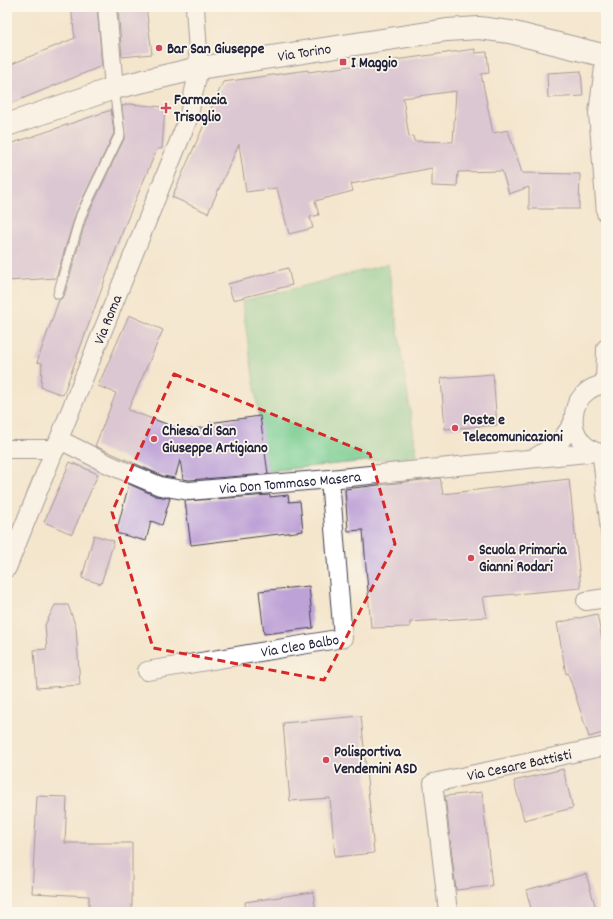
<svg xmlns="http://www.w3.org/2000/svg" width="613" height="919" font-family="Dekko,sans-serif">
<rect width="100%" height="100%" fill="#fbf7ec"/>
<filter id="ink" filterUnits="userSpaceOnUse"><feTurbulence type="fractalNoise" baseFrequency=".025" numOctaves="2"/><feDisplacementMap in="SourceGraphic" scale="8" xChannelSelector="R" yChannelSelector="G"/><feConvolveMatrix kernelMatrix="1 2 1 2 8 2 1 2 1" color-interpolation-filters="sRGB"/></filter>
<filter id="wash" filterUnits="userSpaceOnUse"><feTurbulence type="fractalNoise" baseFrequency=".012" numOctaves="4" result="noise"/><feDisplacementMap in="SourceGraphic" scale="16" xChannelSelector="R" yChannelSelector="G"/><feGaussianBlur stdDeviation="0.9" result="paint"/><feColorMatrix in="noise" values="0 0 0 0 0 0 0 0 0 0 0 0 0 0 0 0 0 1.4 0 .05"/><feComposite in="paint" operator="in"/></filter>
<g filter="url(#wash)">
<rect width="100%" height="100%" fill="#f4e6cd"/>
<!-- green -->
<polygon fill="#78cc90" stroke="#4d7766" points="388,264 417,456 267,471 242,302"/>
<g id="blocks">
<!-- building -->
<g fill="#bda2d7" fill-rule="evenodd">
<polygon points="71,7 97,7 102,66 7,105 7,66 75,38"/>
<polygon points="118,7 146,7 152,54 122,57"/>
<path d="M475 49V53L487 52 489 73 481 74 493 133 508 130 522 173 580 174 579 209H529V187L509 194 502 171 458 172 457 187 432 186V168L351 184 353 191 315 201 319 215 310 217 313 228 289 234 277 188 246 192 239 144 208 213 172 197 223 82 308 70V72ZM456 91 453 142 414 141 413 136 409 137 403 98Z"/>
<polygon points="581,71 583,96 548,98 547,73"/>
<polygon points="129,104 165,107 162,149 157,149 125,225 63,395 41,387 42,363 37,362 59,300 64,296 87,217 125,137 122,106"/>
<polygon points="111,110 114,133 76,213 56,278 7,281 7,145"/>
<polygon points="288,268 292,285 233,300 228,284"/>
<polygon points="129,315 163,330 128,410 183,430 209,427 209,423 260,416 268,474 189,480 183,479 180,460 175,478 163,476 95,446 116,393 98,386"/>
<polygon points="493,374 497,425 445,429 441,378"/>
<polygon points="70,462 98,474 72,534 44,522"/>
<polygon points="440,478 443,494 569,479 581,588 483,597 487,617 410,622 410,627 371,628 363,530 348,531 345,489"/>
<polygon points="129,484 156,496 170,498 162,525 151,521 146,541 116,533"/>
<polygon points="270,495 270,497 288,495 289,502 300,501 303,531 191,545 185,501"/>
<polygon points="94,535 114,541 101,584 82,578"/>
<polygon points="309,586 313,628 264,634 259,591"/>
<polygon points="55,605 68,605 76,627 80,685 37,688 34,650 47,649 45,625"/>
<polygon points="597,614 606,661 606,732 589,737 568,673 566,674 557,623"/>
<polygon points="361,716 374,853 335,857 330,798 290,801 283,723"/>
<polygon points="563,769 573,808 524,820 514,781"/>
<polygon points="482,792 492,886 456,890 445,796"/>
<polygon points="37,796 67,797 65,843 132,843 132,911 89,912 89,896 32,893"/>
<polygon points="586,874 597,912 532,912 526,890"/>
<polygon points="313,892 316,912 246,912 245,902"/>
</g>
</g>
</g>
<g filter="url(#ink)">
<use href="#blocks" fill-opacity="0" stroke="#423f51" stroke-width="1"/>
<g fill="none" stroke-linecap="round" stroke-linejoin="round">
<defs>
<g id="lane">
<polyline points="58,294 81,215 120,134 114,88"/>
<polyline points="597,452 606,536"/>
</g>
<g id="street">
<polyline points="107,7 114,88"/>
<polyline points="606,52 598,113 606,213"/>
<polyline points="605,384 606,348"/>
<path id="s1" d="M60 440 110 465 160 486 189 491 330 479 597 452"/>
<polyline points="7,449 56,449"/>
<path d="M602 454C562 444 565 389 606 384"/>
<polyline points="536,457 560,442 573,423"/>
<path id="s2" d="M7 568 188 119 199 68 195 7"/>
<polyline points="586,601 606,598"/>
<path id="s3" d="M147 671 343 638 330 479"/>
<path id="s4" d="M448 912 433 783 606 746"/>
</g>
<g id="primary">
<path id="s5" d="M7 125 114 88 199 68 447 30 479 28 510 32 606 56"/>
</g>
</defs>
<!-- lane casing -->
<use href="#lane" stroke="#423f51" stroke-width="11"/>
<!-- street casing -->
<use href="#street" stroke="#423f51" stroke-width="20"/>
<!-- primary casing -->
<use href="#primary" stroke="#423f51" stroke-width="24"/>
<!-- lane -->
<use href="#lane" stroke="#fff" stroke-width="9"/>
<!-- street -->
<use href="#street" stroke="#fff" stroke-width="18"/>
<!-- primary -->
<use href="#primary" stroke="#fff" stroke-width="22"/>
</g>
</g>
<!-- marked area -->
<path d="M0 0H613V919H0ZM174 374 370 454 395 544 324 680 153 648 112 512Z" fill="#f4e6cd" fill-opacity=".55" fill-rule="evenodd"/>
<path fill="none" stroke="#d62828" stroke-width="3" stroke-dasharray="8 5" stroke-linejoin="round" d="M174 374 370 454 395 544 324 680 153 648 112 512Z"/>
<!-- markers -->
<g fill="#d1495b" stroke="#fbf7ec" stroke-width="1.5">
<circle cx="159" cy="48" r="4"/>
<rect x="339" y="58" width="8" height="8" rx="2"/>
<path d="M164 102h4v4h4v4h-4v4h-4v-4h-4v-4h4z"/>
<circle cx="455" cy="428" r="4"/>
<circle cx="154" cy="439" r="4"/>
<circle cx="471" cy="558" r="4"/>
<circle cx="326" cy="760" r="4"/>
</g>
<g text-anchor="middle" stroke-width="3.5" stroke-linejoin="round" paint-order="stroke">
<!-- poi labels -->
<g font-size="15" font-weight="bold" fill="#22223b" stroke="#fbf7ec" text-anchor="start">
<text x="167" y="53">Bar San Giuseppe</text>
<text x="351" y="67">I Maggio</text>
<text x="174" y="104">Farmacia<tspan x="174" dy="17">Trisoglio</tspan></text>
<text x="463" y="424">Poste e<tspan x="463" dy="17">Telecomunicazioni</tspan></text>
<text x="162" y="435">Chiesa di San<tspan x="162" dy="17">Giuseppe Artigiano</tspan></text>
<text x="479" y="554">Scuola Primaria<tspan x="479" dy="17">Gianni Rodari</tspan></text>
<text x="334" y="756">Polisportiva<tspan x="334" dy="17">Vendemini ASD</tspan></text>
</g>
<!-- street labels -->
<g font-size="15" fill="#22223b" stroke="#fbf7ec">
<text dy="5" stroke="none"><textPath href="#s5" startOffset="307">Via Torino</textPath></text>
<text dy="5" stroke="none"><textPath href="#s2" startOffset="268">Via Roma</textPath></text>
<text dy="5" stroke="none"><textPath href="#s1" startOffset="241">Via Don Tommaso Masera</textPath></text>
<text dy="5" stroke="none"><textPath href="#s3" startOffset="155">Via Cleo Balbo</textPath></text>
<text dy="5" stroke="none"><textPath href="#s4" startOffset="218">Via Cesare Battisti</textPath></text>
</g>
</g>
<!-- margin -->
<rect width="613" height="919" fill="none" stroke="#fbf7ec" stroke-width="24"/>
</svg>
